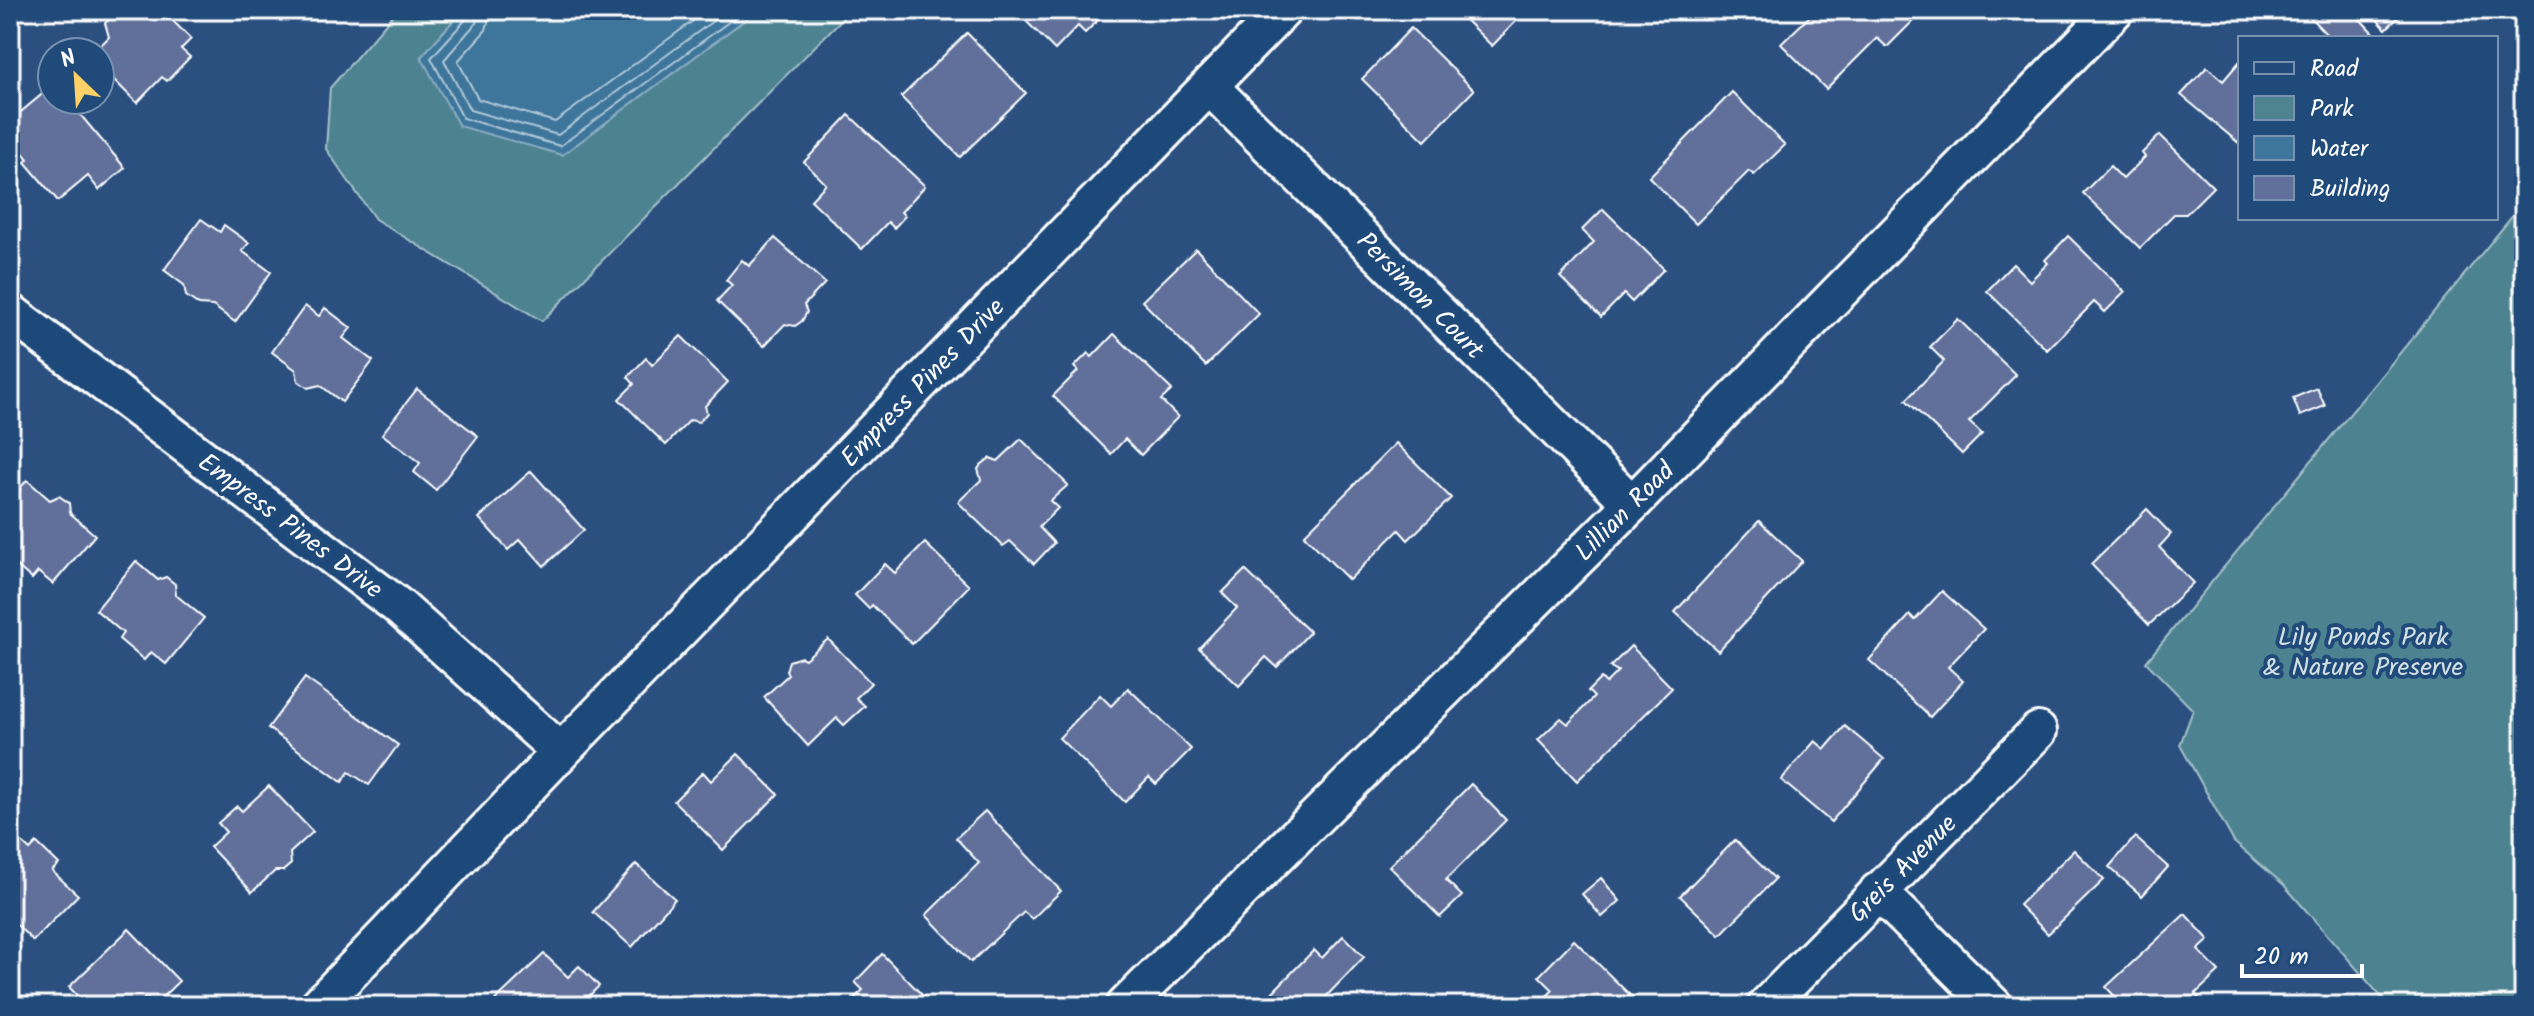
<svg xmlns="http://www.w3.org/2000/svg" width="2534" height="1016" font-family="Kalam,sans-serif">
<rect width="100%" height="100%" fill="#2b5080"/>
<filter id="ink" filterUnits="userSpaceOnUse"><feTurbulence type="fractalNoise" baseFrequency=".0125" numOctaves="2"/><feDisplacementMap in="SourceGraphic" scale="16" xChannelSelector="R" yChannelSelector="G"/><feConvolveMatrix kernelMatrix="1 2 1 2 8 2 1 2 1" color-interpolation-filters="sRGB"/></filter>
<g filter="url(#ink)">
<!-- green -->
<g fill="#4e8390" stroke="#a6c1c8" stroke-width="2">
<polygon points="397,10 463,10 421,57 562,155 758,10 851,10 542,321 375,219 326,149 330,88"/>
<polygon points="2524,202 2524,1006 2389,1006 2284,885 2234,842 2180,745 2193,710 2146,662"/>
</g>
<!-- water -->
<polygon fill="#3e759b" stroke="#8bacc3" stroke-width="2" points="463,10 758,10 562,155 459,126 421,57"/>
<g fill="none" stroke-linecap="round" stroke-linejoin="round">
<!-- shore -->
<g stroke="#b2c8d7" stroke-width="2">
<polyline points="469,10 467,18 431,58 463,118 560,146 745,10"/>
<polyline points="479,10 476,23 444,60 470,110 558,135 728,10"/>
<polyline points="491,10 486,30 458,61 478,99 555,122 708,10"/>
</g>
</g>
<!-- building -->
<g fill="#60709b" stroke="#fff" stroke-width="2">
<polygon points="130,10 162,10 191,39 181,49 190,57 167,81 162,77 137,103 100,66 100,52 94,52 109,37 105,23 114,15 124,16"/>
<polygon points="1015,10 1097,10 1095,12 1101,17 1085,33 1078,26 1055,50"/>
<polygon points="1455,10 1527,10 1492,46"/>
<polygon points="1816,10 1907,10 1915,19 1887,47 1877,38 1826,89 1781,44"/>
<polygon points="2303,10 2406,10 2386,29 2369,11 2360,19 2373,33 2367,38 2330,38"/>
<polygon points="1411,28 1474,90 1425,141 1362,79"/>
<polygon points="967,33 1026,93 960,157 901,97"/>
<polygon points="2240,61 2240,144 2181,95 2207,67 2223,81"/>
<polygon points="52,86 52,100 68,100 125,168 99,190 88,176 58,201 25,162 28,159 10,137 10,121"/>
<polygon points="1732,92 1785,145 1754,175 1749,171 1696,224 1649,177"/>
<polygon points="849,115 925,186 901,212 905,216 894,228 888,222 862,249 811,200 826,184 804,162"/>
<polygon points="2160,135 2213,187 2186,214 2174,214 2140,248 2083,193 2110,166 2123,179 2145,157 2142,153"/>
<polygon points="1603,209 1664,269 1632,302 1624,294 1601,317 1560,277 1594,242 1582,230"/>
<polygon points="201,219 220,232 224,225 249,243 242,251 271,272 235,322 213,306 199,305 186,296 184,285 164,270"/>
<polygon points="2068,236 2125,292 2105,312 2094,302 2047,350 1987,291 2013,264 2030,281 2048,263 2045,260"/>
<polygon points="775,238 825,283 804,305 807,312 802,321 795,326 785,324 764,346 717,301 732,285 726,280 742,260 749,266"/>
<polygon points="1196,249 1259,314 1206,366 1142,301"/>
<polygon points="305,306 319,316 325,308 351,328 343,338 373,361 342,402 320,385 308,388 298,381 296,370 272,352"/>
<polygon points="1958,319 2016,375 1969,422 1982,434 1962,454 1906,400 1944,361 1930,347"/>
<polygon points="1114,334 1172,390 1161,400 1178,417 1141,455 1125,439 1111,454 1053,396 1078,371 1074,367 1088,353 1092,357"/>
<polygon points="681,336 728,382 705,406 707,413 699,422 690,420 666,445 619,399 634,384 628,377 646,358 652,365"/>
<polygon points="2317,388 2325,406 2300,416 2293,398"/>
<polygon points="417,389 478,436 436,490 414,472 420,463 382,434"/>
<polygon points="1021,439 1068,485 1050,501 1058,508 1039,527 1054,543 1034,564 1010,541 1003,546 958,502 981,480 978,469 981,465 990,458 998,461"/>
<polygon points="1396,443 1451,498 1408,540 1399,530 1349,580 1304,535"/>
<polygon points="531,471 584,530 544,566 520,539 508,550 479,518"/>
<polygon points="27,480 50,500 59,496 69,503 70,513 95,535 53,584 38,572 32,579 10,560 14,553 10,549 10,500"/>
<polygon points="2147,509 2171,534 2159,547 2193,583 2149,625 2091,564"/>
<polygon points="1759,521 1802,561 1718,651 1675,612"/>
<polygon points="925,543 969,586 912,644 872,605 869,609 855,595 885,564 895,573"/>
<polygon points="136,561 158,580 166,577 175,584 176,595 204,618 166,664 151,652 144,660 119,639 123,633 96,610"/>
<polygon points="1245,570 1310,632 1277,667 1266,657 1239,686 1199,648 1237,608 1222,593"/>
<polygon points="1942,591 1984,629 1948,667 1963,681 1930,717 1869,660 1910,615 1915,620"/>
<polygon points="828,639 871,683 856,698 865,706 844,725 837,718 808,746 764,697 788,675 786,671 789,661 801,657 805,659"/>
<polygon points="1631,646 1672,688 1577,781 1538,740 1561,718 1568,724 1594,697 1588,691 1601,678 1606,683 1618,671 1610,667"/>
<polygon points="305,678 398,745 369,785 349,772 342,782 268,728"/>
<polygon points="1128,688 1191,749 1156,784 1149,777 1125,802 1059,738 1100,695 1111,706"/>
<polygon points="1845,726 1884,759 1831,822 1781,780 1815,741 1825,749"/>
<polygon points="738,754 778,794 723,850 674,801 703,772 711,781"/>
<polygon points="1471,784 1506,820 1446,880 1462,896 1440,917 1389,866"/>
<polygon points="269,786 313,832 290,853 291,864 283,871 275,871 252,892 210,847 226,832 218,823 237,806 242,811"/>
<polygon points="985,811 1061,891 1032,919 1024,912 971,962 926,915 979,863 956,838"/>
<polygon points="13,834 30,850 37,843 59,864 52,871 78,895 33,941 15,923 10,923 10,837"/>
<polygon points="2135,837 2168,867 2142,896 2109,867"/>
<polygon points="1735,840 1775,879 1720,935 1680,896"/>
<polygon points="2074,850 2104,880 2048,934 2019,905"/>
<polygon points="636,864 675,899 632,947 593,912"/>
<polygon points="1601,878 1620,901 1602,917 1582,894"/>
<polygon points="2185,914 2209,940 2198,950 2219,972 2195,994 2206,1006 2124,1006 2106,987"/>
<polygon points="129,929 179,981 154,1005 146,997 136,1006 87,1006 69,987"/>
<polygon points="1343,936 1364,957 1317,1006 1265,1006 1262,1003 1314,950 1322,958"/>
<polygon points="1574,940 1641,1006 1537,1006 1553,990 1539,976"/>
<polygon points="544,954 568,977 579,966 599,986 587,998 596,1006 489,1006"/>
<polygon points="882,954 933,1006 846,1006 863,990 855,982"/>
</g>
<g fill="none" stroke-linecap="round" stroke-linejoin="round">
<defs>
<g id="minor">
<polyline points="1210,87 1632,504"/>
<polyline points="10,312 398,606 561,752"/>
<polyline points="1878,891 1994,1006"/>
<polyline points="318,1006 561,752 1283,10"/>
<polyline points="1125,1006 1632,504 2115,10"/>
<polyline points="1766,1006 2038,731"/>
</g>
</defs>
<!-- minor casing -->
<use href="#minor" stroke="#fff" stroke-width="42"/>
<!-- minor -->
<use href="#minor" stroke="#1f4a7a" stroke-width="36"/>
</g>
</g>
<g text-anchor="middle" stroke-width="8" stroke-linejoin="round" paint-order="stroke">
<!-- street labels -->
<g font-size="26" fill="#fff" stroke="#1f4a7a">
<text transform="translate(1421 295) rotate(45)" y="9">Persimon Court</text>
<text transform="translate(922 382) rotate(-46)" y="9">Empress Pines Drive</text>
<text transform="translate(1624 511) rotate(-45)" y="9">Lillian Road</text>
<text transform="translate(291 525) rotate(37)" y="9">Empress Pines Drive</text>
<text transform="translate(1902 868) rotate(-45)" y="9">Greis Avenue</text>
</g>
<!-- park labels -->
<g font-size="26" fill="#d3e0e3" stroke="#1f4a7a">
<text x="2363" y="645">Lily Ponds Park<tspan x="2363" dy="30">&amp; Nature Preserve</tspan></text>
</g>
</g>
<!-- margin -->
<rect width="2534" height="1016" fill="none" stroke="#1f4a7a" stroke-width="40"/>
<rect x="20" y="20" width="2494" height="976" fill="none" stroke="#fff" stroke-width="3" filter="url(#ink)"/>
<!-- legend -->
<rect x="2238" y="36" width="260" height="184" fill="#1f4a7a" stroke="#7992af" stroke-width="2"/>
<rect x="2254" y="62" width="40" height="12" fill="#1f4a7a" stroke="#7992af" stroke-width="2"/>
<text x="2310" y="76" font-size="24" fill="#ffffff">Road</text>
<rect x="2254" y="96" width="40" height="24" fill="#4e8390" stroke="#7992af" stroke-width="2"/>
<text x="2310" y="116" font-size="24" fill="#ffffff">Park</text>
<rect x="2254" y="136" width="40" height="24" fill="#3e759b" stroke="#7992af" stroke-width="2"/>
<text x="2310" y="156" font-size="24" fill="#ffffff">Water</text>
<rect x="2254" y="176" width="40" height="24" fill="#60709b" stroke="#7992af" stroke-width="2"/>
<text x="2310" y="196" font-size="24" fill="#ffffff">Building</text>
<!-- north arrow -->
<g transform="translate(76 76) rotate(335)"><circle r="38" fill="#1f4a7a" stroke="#7992af" stroke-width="2"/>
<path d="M0-6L14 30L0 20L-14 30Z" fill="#ffd166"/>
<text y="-12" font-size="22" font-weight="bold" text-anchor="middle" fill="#ffffff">N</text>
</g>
<!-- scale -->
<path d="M2242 964v12h120v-12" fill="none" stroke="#ffffff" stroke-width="4"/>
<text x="2254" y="964" font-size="24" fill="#ffffff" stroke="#1f4a7a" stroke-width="6" paint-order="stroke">20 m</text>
</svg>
